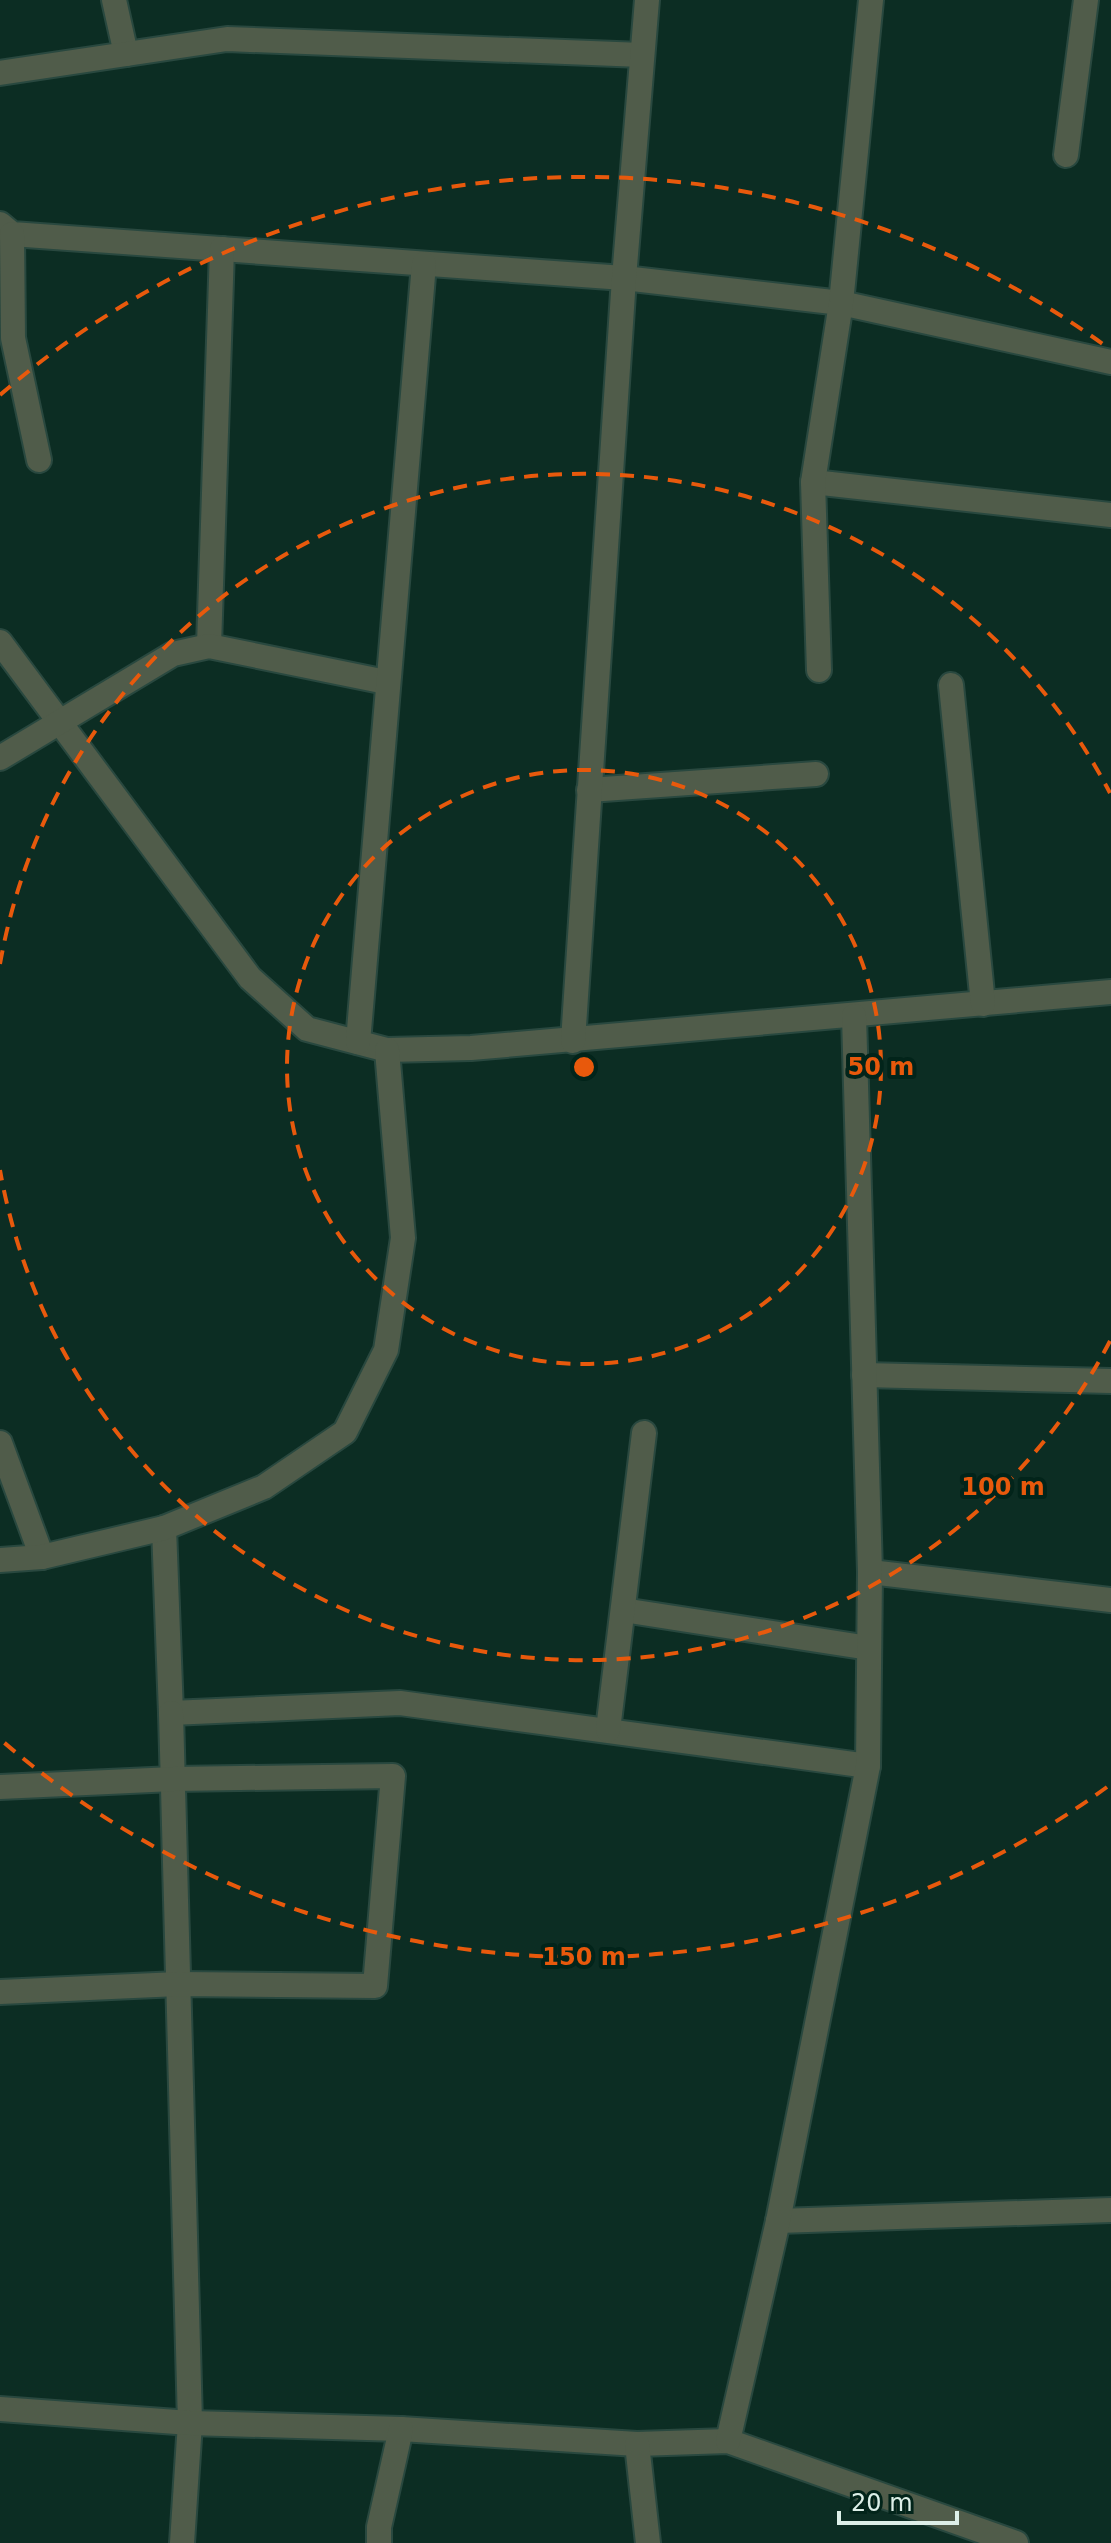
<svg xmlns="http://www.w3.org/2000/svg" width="1111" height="2543" font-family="'DejaVu Sans',sans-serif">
<rect width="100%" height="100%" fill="#0c2d23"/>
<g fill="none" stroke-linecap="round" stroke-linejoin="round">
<defs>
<g id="street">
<polyline points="114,0 126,54"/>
<polyline points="0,73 227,39 642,55"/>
<polyline points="1066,155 1086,0"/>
<polyline points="0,224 12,234 624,278 841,303 1111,362"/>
<polyline points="12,234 13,338 39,460"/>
<polyline points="813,482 1111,515"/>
<polyline points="0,642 250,978 307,1029 387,1050 471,1048 1111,992"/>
<polyline points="209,646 222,249"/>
<polyline points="819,670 813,482 841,303 871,0"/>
<polyline points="951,685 983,1004"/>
<polyline points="0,758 173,654 209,646 386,682"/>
<polyline points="589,790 816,774"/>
<polyline points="573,1041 624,278 647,0"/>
<polyline points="358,1042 424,264"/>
<polyline points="864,1375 1111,1381"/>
<polyline points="0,1443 42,1557"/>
<polyline points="164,1528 171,1713 400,1703 868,1766"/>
<polyline points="0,1560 42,1557 164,1528 264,1487 345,1432 386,1350 403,1238 387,1050"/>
<polyline points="870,1572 1111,1600"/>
<polyline points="623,1610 869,1648"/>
<polyline points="171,1713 190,2423 182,2543"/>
<polyline points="608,1730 644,1433"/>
<polyline points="0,1787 173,1779 393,1776 375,1986 178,1984 0,1992"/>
<polyline points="778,2221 1111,2210"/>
<polyline points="0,2409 190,2423 401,2429 637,2444 728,2441 1016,2543"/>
<polyline points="728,2441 778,2221 868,1766 870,1572 854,1016"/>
<polyline points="637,2444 648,2543"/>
<polyline points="379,2543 379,2527 401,2429"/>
</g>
</defs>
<!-- street casing -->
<use href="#street" stroke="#29483f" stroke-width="28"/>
<!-- street -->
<use href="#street" stroke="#505c4a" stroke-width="24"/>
</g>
<!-- distance rings -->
<g fill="none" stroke="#e8590c" stroke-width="4" stroke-dasharray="14 10">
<circle cx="584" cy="1067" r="297"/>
<path d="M1110 1341A593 593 0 0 1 0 1170M0 964A593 593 0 0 1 1110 793"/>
<path d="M1107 1787A890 890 0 0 1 0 1739M0 395A890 890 0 0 1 1107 347"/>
</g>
<circle cx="584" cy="1067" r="12" fill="#e8590c" stroke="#02241a" stroke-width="4"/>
<g font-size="24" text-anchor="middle" font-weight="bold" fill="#e8590c" stroke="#02241a" stroke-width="8" stroke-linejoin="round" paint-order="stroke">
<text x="881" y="1075">50 m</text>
<text x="1003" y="1495">100 m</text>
<text x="584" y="1965">150 m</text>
</g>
<!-- scale -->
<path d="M839 2511v12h118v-12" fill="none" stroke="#ddefe8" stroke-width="4"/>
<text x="851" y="2511" font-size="24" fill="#ddefe8" stroke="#02241a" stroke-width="6" paint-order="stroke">20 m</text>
</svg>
